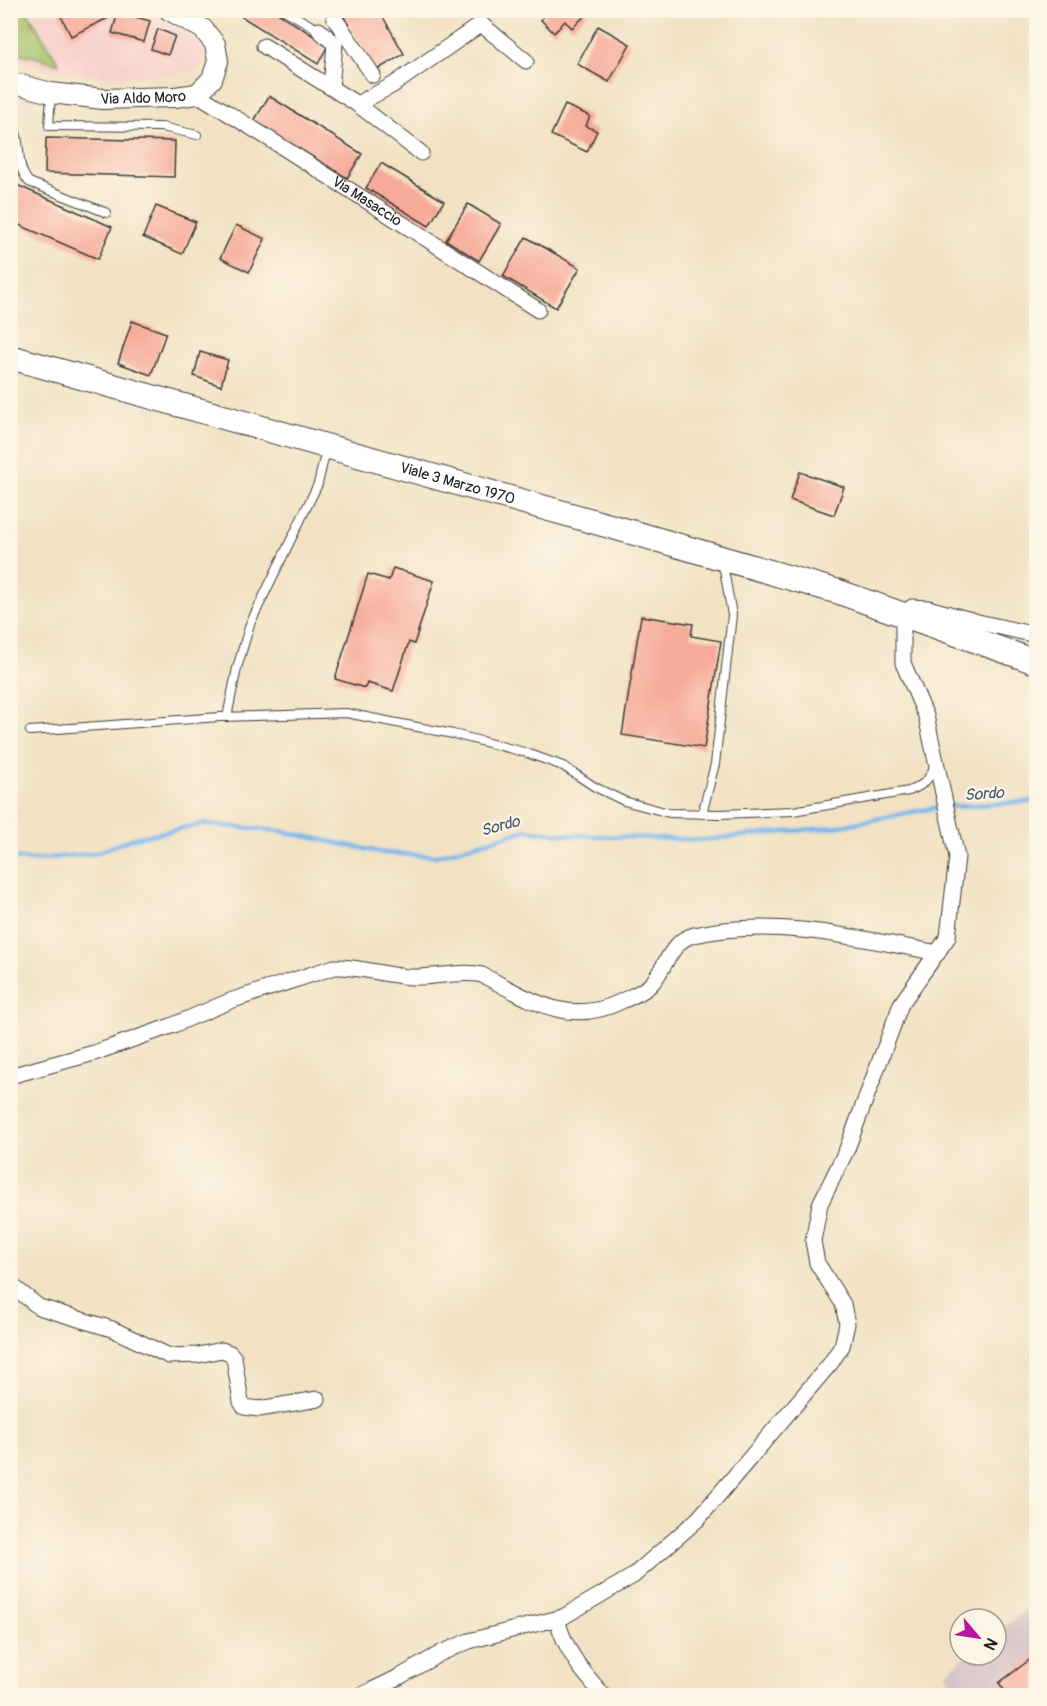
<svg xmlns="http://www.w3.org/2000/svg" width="1047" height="1706" font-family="Pangolin,sans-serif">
<rect width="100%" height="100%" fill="#fcf5e5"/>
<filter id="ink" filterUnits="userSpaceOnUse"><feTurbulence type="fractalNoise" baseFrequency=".0167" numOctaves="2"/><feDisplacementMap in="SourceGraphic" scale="12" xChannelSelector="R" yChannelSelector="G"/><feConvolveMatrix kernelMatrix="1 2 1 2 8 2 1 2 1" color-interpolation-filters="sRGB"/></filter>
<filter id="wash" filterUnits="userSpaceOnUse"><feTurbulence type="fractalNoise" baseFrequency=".008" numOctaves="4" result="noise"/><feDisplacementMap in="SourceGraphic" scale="24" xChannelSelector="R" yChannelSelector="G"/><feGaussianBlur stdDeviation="1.35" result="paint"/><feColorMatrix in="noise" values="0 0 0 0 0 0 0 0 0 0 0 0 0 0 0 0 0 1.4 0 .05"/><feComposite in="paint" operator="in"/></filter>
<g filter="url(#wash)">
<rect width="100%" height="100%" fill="#f2e2c3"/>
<!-- built -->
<polygon fill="#f7d0cb" points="10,11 150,11 164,21 199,40 206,49 205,63 192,72 167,75 107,77 54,71 11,57"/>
<!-- industrial -->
<polygon fill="#d2bec2" points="1036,1602 1036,1695 963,1695 945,1673 968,1655 996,1655 996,1633"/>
<!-- green -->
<polygon fill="#a4bf65" stroke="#606e40" stroke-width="1.5" points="10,11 27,11 59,64 11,51"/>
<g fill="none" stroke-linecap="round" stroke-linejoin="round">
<!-- stream -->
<polyline stroke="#78b8ec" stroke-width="4.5" points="10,858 33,860 96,853 131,839 203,824 281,831 384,853 436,856 526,830 572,835 701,840 835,827 933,808 1036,801"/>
</g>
<g id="blocks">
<!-- building -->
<g fill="#f7aa99">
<polygon points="58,10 110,10 112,16 71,36"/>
<polygon points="231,10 273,10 328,45 318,64"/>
<polygon points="355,10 379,10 404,54 375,71 344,17"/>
<polygon points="543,10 585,10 588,13 572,28 565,21 554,33 541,20 546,14"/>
<polygon points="118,12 150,21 144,42 112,33"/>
<polygon points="598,26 630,44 609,82 577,64"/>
<polygon points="158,29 175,36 168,55 151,49"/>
<polygon points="269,96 362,154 347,178 254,121"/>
<polygon points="565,105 590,116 586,126 597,131 587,152 551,135"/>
<polygon points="46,138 175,141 174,177 45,173"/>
<polygon points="381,163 444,201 429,226 366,188"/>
<polygon points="10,182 112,227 98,259 10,221"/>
<polygon points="468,204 501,224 479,261 446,240"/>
<polygon points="156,206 196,222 182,254 143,237"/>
<polygon points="236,225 265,239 249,272 220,258"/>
<polygon points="526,237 580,268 556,308 503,276"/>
<polygon points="132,321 166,333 151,375 118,363"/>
<polygon points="200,352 228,360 221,386 194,376"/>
<polygon points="800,472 844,487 834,515 790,500"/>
<polygon points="393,568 434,581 414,644 409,642 393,691 367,683 365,688 335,679 368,574 389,580"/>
<polygon points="641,616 693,624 691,636 721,641 704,748 622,735"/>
<polygon points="1036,1655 1036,1696 1008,1696 999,1683"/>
</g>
</g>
</g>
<g filter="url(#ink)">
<use href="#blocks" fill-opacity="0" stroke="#3c3a35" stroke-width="1.5"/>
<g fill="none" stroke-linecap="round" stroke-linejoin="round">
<defs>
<g id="service">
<polyline points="284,10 319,30"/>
<polyline points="51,94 49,126 162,127 197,135"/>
<path d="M10 121C25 141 13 164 29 182L107 213"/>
<polyline points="227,717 237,668 250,624 318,484 326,450"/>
<path d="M30 731 220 717 346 713 453 734 524 752 563 766 595 787 624 801 669 813 720 814 793 811 909 791C924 785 929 780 935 765"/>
<polyline points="702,814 715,764 732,615 723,564"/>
</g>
<g id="minor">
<polyline points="333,10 335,19 373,75"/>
<polyline points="319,30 335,44 331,87"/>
<polyline points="264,46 357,104 421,153"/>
<path id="s1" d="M197 94 276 143 538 310"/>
<polyline points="357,104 393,85 481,24 526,61"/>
<path d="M10 1076 94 1053 171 1026 230 1001 334 967C360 966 386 976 412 977 435 978 460 970 482 975 530 999 568 1028 622 1001 632 996 646 991 653 982 666 966 672 940 694 935 776 917 858 938 938 953"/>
<polyline points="10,1284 39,1307 112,1329 169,1356 198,1355 222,1350 230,1353 234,1358 241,1402 244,1407 259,1409 318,1399"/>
<path d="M557 1619C565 1651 582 1671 604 1696"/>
<polyline points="360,1696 401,1676 441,1653 469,1641 563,1617 633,1576 698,1519 830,1364 842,1346 847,1324 843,1304 817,1263 813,1241 820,1204 847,1149 901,1004 948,937 957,857 926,716 903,663 903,615 912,607 928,608 978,622 1036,635"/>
</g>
<g id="tertiary">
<path id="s2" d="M10 82 51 93 103 99 175 97 197 94 212 79 218 61 215 44 203 29 169 10"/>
</g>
<g id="primary">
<path id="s3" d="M10 357 645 536 839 592 1036 662"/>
</g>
</defs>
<!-- service casing -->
<use href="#service" stroke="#3c3a35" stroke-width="10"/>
<!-- minor casing -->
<use href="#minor" stroke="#3c3a35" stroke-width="17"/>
<!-- tertiary casing -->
<use href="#tertiary" stroke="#3c3a35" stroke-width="22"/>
<!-- primary casing -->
<use href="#primary" stroke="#3c3a35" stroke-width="26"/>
<!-- service -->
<use href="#service" stroke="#fff" stroke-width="8"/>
<!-- minor -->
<use href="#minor" stroke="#fff" stroke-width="15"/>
<!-- tertiary -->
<use href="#tertiary" stroke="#fff" stroke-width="20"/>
<!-- primary -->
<use href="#primary" stroke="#fff" stroke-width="24"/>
</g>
</g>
<g text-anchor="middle" stroke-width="4.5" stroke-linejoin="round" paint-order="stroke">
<!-- street labels -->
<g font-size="15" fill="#1c1c1c" stroke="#fcf5e5">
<text dy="5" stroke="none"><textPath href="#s2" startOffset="135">Via Aldo Moro</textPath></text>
<text dy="5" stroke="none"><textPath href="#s1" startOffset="201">Via Masaccio</textPath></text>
<text dy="5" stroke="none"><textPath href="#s3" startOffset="465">Viale 3 Marzo 1970</textPath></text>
</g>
<!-- water labels -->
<g font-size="16" font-style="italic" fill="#415a6f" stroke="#fcf5e5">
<text transform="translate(984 793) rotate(-4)" y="6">Sordo</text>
<text transform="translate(500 825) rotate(-15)" y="6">Sordo</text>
</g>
</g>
<!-- margin -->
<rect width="1047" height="1706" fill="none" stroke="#fcf5e5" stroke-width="36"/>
<!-- north arrow -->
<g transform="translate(978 1637) rotate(119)"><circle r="28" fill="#fcf5e5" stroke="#a29e95" stroke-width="1.5"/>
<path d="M0-4.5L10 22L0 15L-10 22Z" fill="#b5179e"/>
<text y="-9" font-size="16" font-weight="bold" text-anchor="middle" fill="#1c1c1c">N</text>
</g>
</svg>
